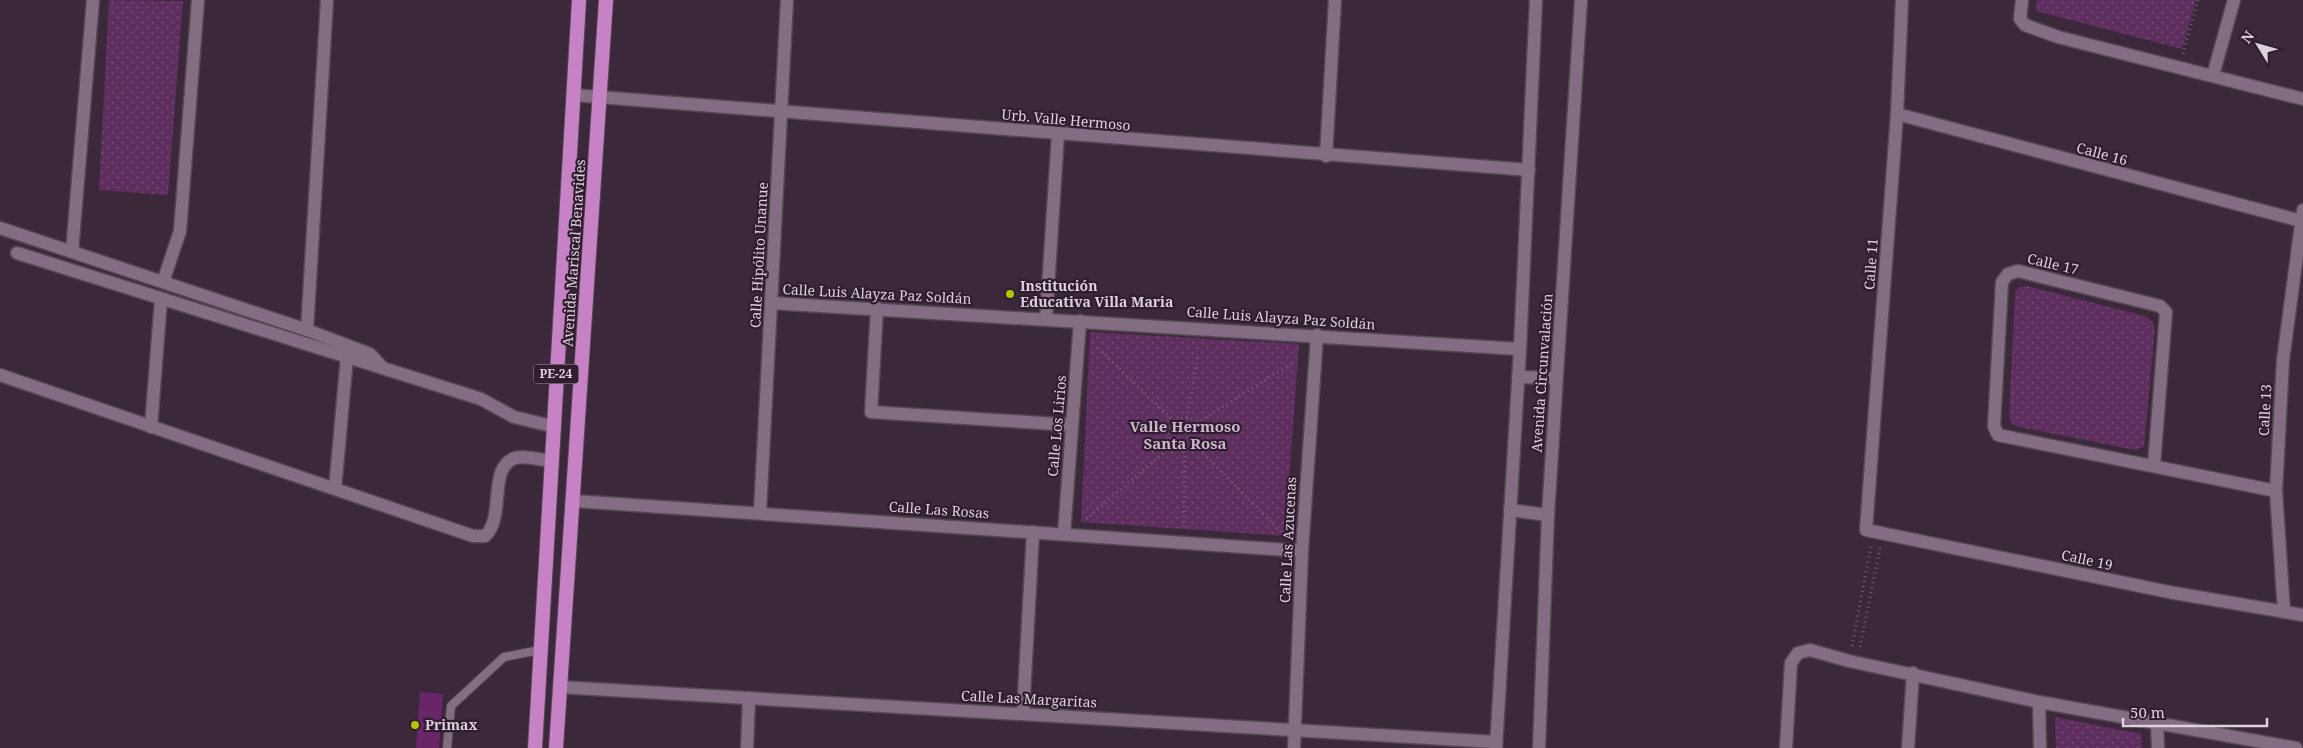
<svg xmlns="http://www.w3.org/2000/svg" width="2303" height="748" font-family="'Noto Serif',serif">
<defs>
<pattern id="park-dots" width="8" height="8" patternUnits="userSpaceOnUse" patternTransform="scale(1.25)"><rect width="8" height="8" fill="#5e2e5e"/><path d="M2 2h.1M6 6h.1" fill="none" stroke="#754b75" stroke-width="1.8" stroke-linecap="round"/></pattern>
</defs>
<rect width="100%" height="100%" fill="#3b283a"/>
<!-- park -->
<g fill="url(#park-dots)">
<polygon points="109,0 183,1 168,195 99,190"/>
<polygon points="2037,0 2196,0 2182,49 2036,11"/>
<polygon points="2027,286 2145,316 2152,321 2155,328 2144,447 2135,450 2019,427 2012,424 2009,417 2015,293 2019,287"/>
<polygon points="1090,332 1299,344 1285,536 1081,522"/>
<polygon points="2055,717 2141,734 2142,748 2056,748"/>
</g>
<!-- building -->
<polygon fill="#682669" points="420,692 443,694 439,748 416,748"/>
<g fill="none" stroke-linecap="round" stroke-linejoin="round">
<defs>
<polyline id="service" points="447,748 451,706 504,657 540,650"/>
<g id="minor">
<polyline points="1902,0 1897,114 1866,530 2174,593 2303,615"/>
<polyline points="2022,0 2020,19 2025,25 2058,37 2303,99"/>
<polyline points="2213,75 2234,0"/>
<polyline points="573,95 1529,170"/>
<polyline points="1897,114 2301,221"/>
<polyline points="1326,156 1335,0"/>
<polyline points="0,228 307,330 370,354 383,368"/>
<polyline points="72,252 93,0"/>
<polyline points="17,253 481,399 514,417 552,426"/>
<polyline points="163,282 180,231 198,0"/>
<polyline points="771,303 1520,349"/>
<polyline points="877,308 871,412 1072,425"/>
<polyline points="1046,319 1058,134"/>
<polyline points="307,330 327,0"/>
<path d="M0 375 473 536H485C506 517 487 468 515 458 524 455 541 460 551 461"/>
<polyline points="151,427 161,299"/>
<polyline points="2154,465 2166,312 2160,306 2018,271 2008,274 2002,282 1994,426 1998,435 2276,491"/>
<polyline points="335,489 347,357"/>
<polyline points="574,501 1302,551"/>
<polyline points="760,512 787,0"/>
<polyline points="1064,534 1080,321"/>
<polyline points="2284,612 2276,491 2283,360 2303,210"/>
<polyline points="559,687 1496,742"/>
<polyline points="2039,702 2040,748"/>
<polyline points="1023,713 1033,532"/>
<polyline points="2157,723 2158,748"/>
<polyline points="747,748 749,698"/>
<polyline points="1294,748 1302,551 1317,335"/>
<polyline points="1786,748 1791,663 1798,653 1810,650 1849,661 2039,702 2296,748"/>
<polyline points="1908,748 1913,673"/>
</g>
<g id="tertiary">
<polyline points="1518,377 1556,378"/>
<polyline points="1510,510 1548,515"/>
<polyline points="1496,748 1520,349 1536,0"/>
<polyline points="1539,748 1548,515 1581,0"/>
</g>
<g id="trunk">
<polyline points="535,748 579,0"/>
<polyline points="556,748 606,0"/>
</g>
</defs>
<!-- service casing -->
<use href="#service" stroke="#564656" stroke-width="10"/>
<!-- minor casing -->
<use href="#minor" stroke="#564656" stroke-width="15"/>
<!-- tertiary casing -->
<use href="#tertiary" stroke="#564656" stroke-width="15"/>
<!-- trunk casing -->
<use href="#trunk" stroke="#564656" stroke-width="16"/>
<!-- path -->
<g stroke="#705f6f" stroke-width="3" stroke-dasharray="1 4" stroke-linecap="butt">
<polyline points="2183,54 2198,0"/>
<polyline points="1098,348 1175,422"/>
<polyline points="1187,418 1198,355"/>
<circle cx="1186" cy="434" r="16"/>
<polyline points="1197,423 1294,362"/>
<polyline points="1196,446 1283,534"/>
<polyline points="1086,519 1174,444"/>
<polyline points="1184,527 1185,449"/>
<polyline points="1852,646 1871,546"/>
<polyline points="1860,647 1880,548"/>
</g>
<!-- service -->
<use href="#service" stroke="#836d82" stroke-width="8"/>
<!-- minor -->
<use href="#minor" stroke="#836d82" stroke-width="12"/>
<!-- tertiary -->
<use href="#tertiary" stroke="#836d82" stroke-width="12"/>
<!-- trunk -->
<use href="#trunk" stroke="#c682c4" stroke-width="14"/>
</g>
<!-- markers -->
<g fill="#b0c501" stroke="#301e30" stroke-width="2">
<circle cx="1010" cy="294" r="5"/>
<circle cx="415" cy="725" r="5"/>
</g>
<g text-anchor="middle" stroke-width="4.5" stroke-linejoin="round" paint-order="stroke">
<!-- shield labels -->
<rect fill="#301e30" stroke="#aa9ba9" stroke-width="1" x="533.5" y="364.5" width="45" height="19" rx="4"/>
<g font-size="12" font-weight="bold" fill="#ded1dd">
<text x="556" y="378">PE-24</text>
</g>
<!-- street labels -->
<g font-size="14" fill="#ded1dd" stroke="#301e30">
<text transform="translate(1066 120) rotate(5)" y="5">Urb. Valle Hermoso</text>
<text transform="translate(2102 154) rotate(15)" y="5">Calle 16</text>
<text transform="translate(574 253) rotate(-86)" y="5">Avenida Mariscal Benavides</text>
<text transform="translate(759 255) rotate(-87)" y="5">Calle Hipólito Unanue</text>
<text transform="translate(1871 264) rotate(-86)" y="5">Calle 11</text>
<text transform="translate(2053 264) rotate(13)" y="5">Calle 17</text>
<text transform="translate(877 294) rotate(3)" y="5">Calle Luis Alayza Paz Soldán</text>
<text transform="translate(1281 318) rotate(4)" y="5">Calle Luis Alayza Paz Soldán</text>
<text transform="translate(1542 373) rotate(-86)" y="5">Avenida Circunvalación</text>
<text transform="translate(2265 410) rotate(-87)" y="5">Calle 13</text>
<text transform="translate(1057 426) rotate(-85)" y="5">Calle Los Lirios</text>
<text transform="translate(939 510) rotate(4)" y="5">Calle Las Rosas</text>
<text transform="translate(1288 540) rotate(-87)" y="5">Calle Las Azucenas</text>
<text transform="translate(2087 560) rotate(12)" y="5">Calle 19</text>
<text transform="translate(1029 699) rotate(3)" y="5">Calle Las Margaritas</text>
</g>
<!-- poi labels -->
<g font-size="14" font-weight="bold" fill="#ded1dd" stroke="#301e30" text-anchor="start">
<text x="1020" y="291">Institución<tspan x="1020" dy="16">Educativa Villa Maria</tspan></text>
<text x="425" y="730">Primax</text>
</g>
<!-- neighbourhood labels -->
<g font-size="15" font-weight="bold" fill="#ceb6cd" stroke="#301e30">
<text x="1185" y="432">Valle Hermoso<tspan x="1185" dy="17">Santa Rosa</tspan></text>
</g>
</g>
<!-- north arrow -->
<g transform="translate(2258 45) rotate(307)" stroke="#301e30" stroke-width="4" paint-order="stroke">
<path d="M0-4L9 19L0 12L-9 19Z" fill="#ded1dd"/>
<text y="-8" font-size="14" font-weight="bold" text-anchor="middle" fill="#ded1dd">N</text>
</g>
<!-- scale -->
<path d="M2123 718v8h144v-8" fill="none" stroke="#ded1dd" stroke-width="2.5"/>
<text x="2130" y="718" font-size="15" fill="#ded1dd" stroke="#301e30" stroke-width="4" paint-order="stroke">50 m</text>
</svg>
